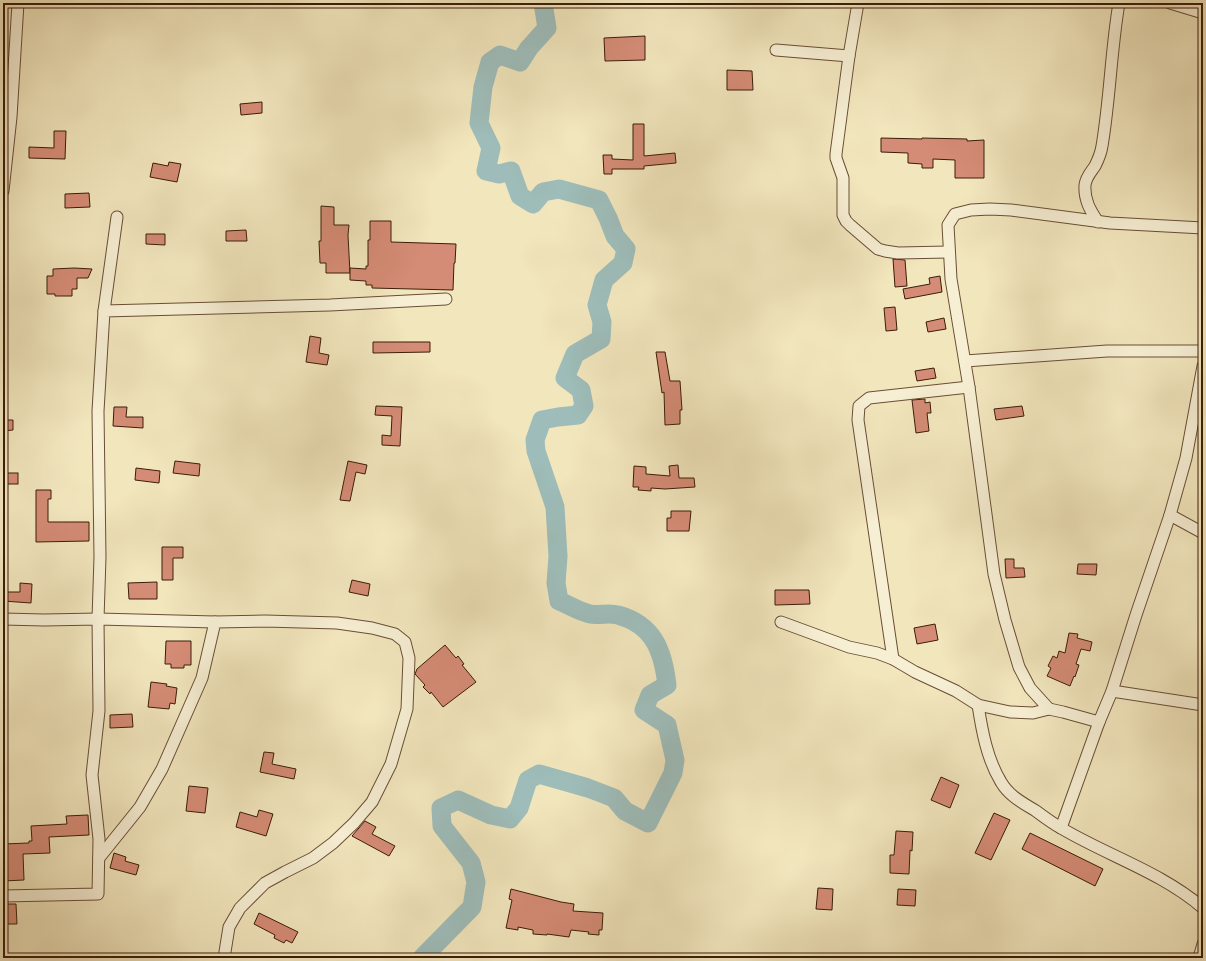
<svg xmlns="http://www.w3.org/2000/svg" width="1206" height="961" font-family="'Sorts Mill Goudy',serif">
<rect width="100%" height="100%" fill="#f2e6bd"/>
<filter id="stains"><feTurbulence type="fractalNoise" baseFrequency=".005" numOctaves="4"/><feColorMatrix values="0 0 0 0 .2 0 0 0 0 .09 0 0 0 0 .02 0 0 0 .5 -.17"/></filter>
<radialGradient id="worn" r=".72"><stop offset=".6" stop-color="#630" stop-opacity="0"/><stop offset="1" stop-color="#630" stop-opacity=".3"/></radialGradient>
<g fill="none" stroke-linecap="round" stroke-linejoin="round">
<!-- river -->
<path stroke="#9ebdba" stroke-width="19" d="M422 958 472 907 476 882 471 863 442 826 441 808 458 800 491 815 510 819 519 808 528 780 539 774 588 788 614 798 625 811 648 823 673 773 675 760 667 725 644 710 650 695 667 685C663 651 654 625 618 615 609 612 599 616 590 614 580 612 569 605 559 601L556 583 558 556 555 507 536 451 535 440 542 420 558 417 578 415 584 406 581 390 565 378 575 354 601 339 602 322 597 305 604 280 623 263 626 249 615 236 608 218 599 200 559 189 543 192 533 204 520 196 511 171 499 174 486 171 491 148 479 123 483 87 490 62 500 55 520 62 529 48 547 28 543 3"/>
</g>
<!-- building -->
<g fill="#d58c76" stroke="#3b1c08">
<polygon points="645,36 645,60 605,61 604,38"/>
<polygon points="727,70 752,71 753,90 727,90"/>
<polygon points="262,102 262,113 241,115 240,104"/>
<polygon points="633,124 644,124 644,156 675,153 676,163 644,166 644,169 612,169 612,174 604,174 603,155 612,155 612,159 633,160"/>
<polygon points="54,131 66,131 65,159 29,158 29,147 54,148"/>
<polygon points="881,138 922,139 922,138 967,139 967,141 984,140 984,178 955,178 955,160 933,159 933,168 922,168 922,164 908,163 908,153 881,152"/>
<polygon points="169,162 181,164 177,182 150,177 153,163 168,166"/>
<polygon points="89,193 90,207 65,208 65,194"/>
<polygon points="321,206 334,207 334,225 349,225 348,235 350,273 326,273 326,263 320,263 319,241 321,241"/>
<polygon points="370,221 391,221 391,242 456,244 455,263 454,263 453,290 372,288 372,285 366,285 366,281 350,280 350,268 366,269 366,266 368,266 368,240 370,240"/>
<polygon points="246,230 247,241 226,241 226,231"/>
<polygon points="146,234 165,234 165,245 146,244"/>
<polygon points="893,259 905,260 907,286 895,287"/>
<polygon points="74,268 92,269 88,278 77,278 77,289 72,289 72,296 55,296 55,294 47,294 47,276 53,276 53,269"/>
<polygon points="940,276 942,292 905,299 903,289 930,284 929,278"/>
<polygon points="895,307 897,330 886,331 884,308"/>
<polygon points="944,318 946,329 928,332 926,322"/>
<polygon points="310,336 321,338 319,353 329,355 327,365 306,362"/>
<polygon points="373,342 430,342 430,352 373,353"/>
<polygon points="656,352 665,352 670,381 680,381 682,410 680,410 680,424 665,425 664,392 662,393"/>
<polygon points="934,368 936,378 917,381 915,371"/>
<polygon points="925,399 925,403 930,402 931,413 927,413 929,431 916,433 912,400"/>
<polygon points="376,406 402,407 400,446 382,445 382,435 391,436 392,416 375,415"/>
<polygon points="1022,406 1024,416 996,420 994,409"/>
<polygon points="114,407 127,407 126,417 143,417 143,428 113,426"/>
<polygon points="3,420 13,420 13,430 3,431"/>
<polygon points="175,461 200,464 199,476 173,473"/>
<polygon points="348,461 367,465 365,474 356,472 350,501 340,500"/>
<polygon points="678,465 679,478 694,478 695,487 665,489 651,488 651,491 638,490 639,487 633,487 634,466 646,467 646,474 670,476 669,466"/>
<polygon points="136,468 160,471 159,483 135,480"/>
<rect x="6" y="473" width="12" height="11"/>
<polygon points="36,490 51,490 51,499 48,499 48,522 89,522 89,541 36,542"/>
<polygon points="671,511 691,511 689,531 667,531 667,518 671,518"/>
<polygon points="162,547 183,547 183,558 173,558 173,580 162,580"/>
<polygon points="1005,559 1014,559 1014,568 1024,568 1025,577 1006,578"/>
<polygon points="1078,564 1097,564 1096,575 1077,574"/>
<polygon points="352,580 370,584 368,596 349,592"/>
<polygon points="157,582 157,599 129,599 128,583"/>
<polygon points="20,583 32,584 31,603 3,601 3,592 20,592"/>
<polygon points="775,590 809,590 810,604 775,605"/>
<polygon points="935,624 938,640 917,644 914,628"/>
<polygon points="1069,633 1078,634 1077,638 1092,642 1090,651 1081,649 1076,664 1079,665 1075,677 1074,676 1070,686 1047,676 1051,668 1048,666 1053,656 1057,658 1059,651 1065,653"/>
<polygon points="166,641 191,641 191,665 184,665 184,668 171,668 171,664 165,664"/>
<polygon points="445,645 456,658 458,656 464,664 462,665 476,682 443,707 431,692 430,694 423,687 425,685 415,674 417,669"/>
<polygon points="151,682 167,684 166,686 177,688 175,704 170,703 169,709 148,707"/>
<polygon points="132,714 133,727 110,728 110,715"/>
<polygon points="264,752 274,753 272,764 296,769 294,779 260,772"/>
<polygon points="941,777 959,785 950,808 931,800"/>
<polygon points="189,786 208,788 205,813 186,811"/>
<polygon points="259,810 273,814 266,836 236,827 240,812 257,817"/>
<polygon points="994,813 1010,820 991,860 975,853"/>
<polygon points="88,815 89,835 49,837 50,853 23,854 24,880 3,881 3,844 29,843 29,841 32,841 31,826 67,824 66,816"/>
<polygon points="365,821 376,827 372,834 395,846 389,856 352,836"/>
<polygon points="896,831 913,832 912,851 910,850 909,874 890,873 890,855 894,855"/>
<polygon points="1030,833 1103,869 1095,886 1022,849"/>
<polygon points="114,853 126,857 125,861 139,865 136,875 110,868"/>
<polygon points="818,888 833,889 832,910 816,909"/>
<polygon points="511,889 561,902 574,904 573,911 603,913 602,930 599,930 599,935 588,934 589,932 571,930 569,937 547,934 547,935 533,934 533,930 518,927 518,930 506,928 512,900 509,899"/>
<polygon points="898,889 916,890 915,906 897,905"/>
<polygon points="3,904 16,904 17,924 3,924"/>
<polygon points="259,913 298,932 292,943 286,940 284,943 274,938 275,935 254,924"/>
</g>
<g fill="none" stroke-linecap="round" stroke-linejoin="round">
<defs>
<g id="street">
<polyline points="858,3 849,56 836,154 836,158 843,178 843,215 846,221 850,225 878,249 885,251 898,253 948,252"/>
<polyline points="1170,3 1203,13"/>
<polyline points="776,50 849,56"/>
<polyline points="3,191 11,117 18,3"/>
<path d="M1098 222C1090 210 1084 200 1085 185 1086 177 1091 172 1095 166 1098 160 1101 153 1102 146 1110 99 1111 50 1119 3"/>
<polyline points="104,311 117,217"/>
<polyline points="965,361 1107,351 1203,351"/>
<polyline points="1170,515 1203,533"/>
<polyline points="3,619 44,620 98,619 215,622"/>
<polyline points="781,622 849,647 877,653 893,659 915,672 956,691 978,705 1010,712 1033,713 1049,709 1063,712 1099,722"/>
<polyline points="893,659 858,420 859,406 869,398 969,387"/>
<polyline points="1112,691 1203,705"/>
<path d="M978 705C982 731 987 759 1001 782 1009 796 1023 803 1036 811 1044 817 1052 823 1061 828 1108 856 1161 872 1203 908"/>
<polyline points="1049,709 1030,688 1019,667 1005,620 994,574 969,387 951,279 948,225 955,214 971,210 990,209 1011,210 1110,223 1203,228"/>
<polyline points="1061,828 1099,722 1112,691 1136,615 1170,515 1186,458 1203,366"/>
<polyline points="99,858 140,807 162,769 202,678 215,622 265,621 337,623 372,628 395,634 405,642 409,658 407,709 391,764 372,802 354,823 333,843 313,858 285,872 265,883 240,908 229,927 224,958"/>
<polyline points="3,896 98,894 99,839 92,775 99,711 98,619 100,557 98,411 104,311 330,305 446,299"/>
<polyline points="1199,958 1203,944"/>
</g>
</defs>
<!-- street casing -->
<use href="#street" stroke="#694e35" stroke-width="13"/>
<!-- street -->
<use href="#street" stroke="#f7efd4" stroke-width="11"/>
</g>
<!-- margin -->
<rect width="1206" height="961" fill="none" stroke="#f2e6bd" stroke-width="16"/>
<rect x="4" y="4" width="1198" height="953" fill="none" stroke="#3b1c08" stroke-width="2"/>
<rect x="8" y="8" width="1190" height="945" fill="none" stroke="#3b1c08"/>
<rect width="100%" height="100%" filter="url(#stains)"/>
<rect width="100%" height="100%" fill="url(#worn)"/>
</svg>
